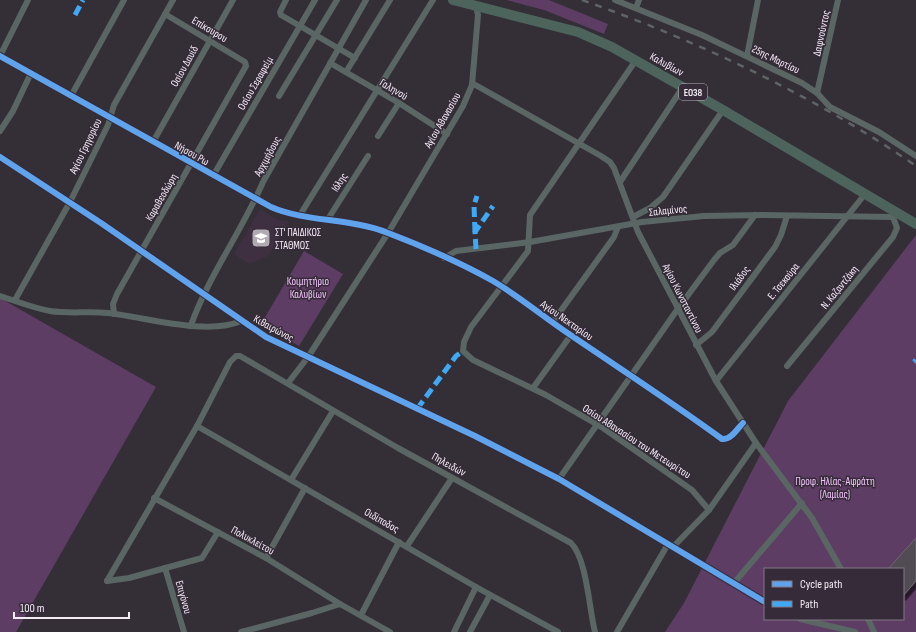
<svg xmlns="http://www.w3.org/2000/svg" width="916" height="632" font-family="'Sofia Sans Condensed',sans-serif">
<defs>
<filter id="shadow"><feDropShadow dx="2.5" dy="4.5" stdDeviation="0" flood-color="#0009"/></filter>
</defs>
<rect width="100%" height="100%" fill="#342e36"/>
<!-- built -->
<polygon fill="#3e3040" points="260,209 278,220 289,221 268,256 249,264 234,254"/>
<!-- green -->
<g fill="#5d3d63" fill-rule="evenodd">
<polygon points="506,0 549,0 608,24 604,34 544,10"/>
<path d="M916 235V632H665L684 603 788 401ZM765 569H903V619H765Z"/>
<polygon points="304,251 343,274 299,346 261,324"/>
<polygon points="0,298 156,387 16,632 0,632"/>
</g>
<!-- building -->
<polygon fill="#514c53" stroke="#6e696f" filter="url(#shadow)" points="916,538 916,581 903,596 903,569 888,569"/>
<g fill="none" stroke-linecap="round" stroke-linejoin="round">
<!-- minor -->
<g stroke="#596663" stroke-width="6">
<polyline points="286,0 280,12 281,15 355,58"/>
<polyline points="615,0 702,35 802,83 817,93 830,107 879,132 916,156"/>
<polyline points="636,8 639,0"/>
<path d="M0 56 271 207C305 222 351 218 388 233 422 246 461 263 493 281 520 297 546 319 572 336 622 370 673 403 722 439 731 440 737 429 743 423"/>
<polyline points="0,56 28,0"/>
<polyline points="747,56 758,0"/>
<polyline points="636,60 530,215 528,251 471,327 464,342 463,351 473,360 546,395 603,428 692,490 709,510"/>
<polyline points="330,63 399,103 447,134"/>
<polyline points="346,72 390,0"/>
<polyline points="472,83 601,156 610,162 614,168 638,232 716,381 756,443 812,518 841,569"/>
<polyline points="817,93 838,0"/>
<polyline points="71,96 124,0"/>
<polyline points="279,96 337,0"/>
<polyline points="0,131 13,111 31,73"/>
<polyline points="378,136 399,103"/>
<polyline points="153,142 233,0"/>
<polyline points="0,157 101,223 266,337 475,436 559,479 765,602"/>
<polyline points="213,176 315,0"/>
<polyline points="620,182 683,87"/>
<polyline points="300,215 433,0"/>
<polyline points="633,217 650,208 663,197 723,110"/>
<polyline points="328,219 368,156"/>
<polyline points="444,258 456,251 530,242 642,222 704,216 761,215 893,217 896,212"/>
<path d="M0 296C16 301 33 308 50 311 69 314 88 311 108 313 145 317 207 336 241 321"/>
<polyline points="15,300 70,202 108,125 114,105 173,0"/>
<polyline points="114,314 113,304 117,294 246,66 245,62 165,14"/>
<polyline points="552,323 614,237 618,227"/>
<path d="M191 325C209 275 242 231 263 182L366 0"/>
<polyline points="696,345 712,332 775,247 781,235 787,216"/>
<polyline points="787,366 893,237 897,228 893,217"/>
<polyline points="716,381 865,194"/>
<polyline points="288,383 308,357 388,233 463,106 472,85 478,15 476,6"/>
<polyline points="533,388 571,335"/>
<polyline points="197,426 476,587 558,632"/>
<polyline points="559,479 677,310 714,260 720,253 733,245 755,215"/>
<polyline points="291,480 333,411"/>
<polyline points="154,498 266,558 340,604"/>
<polyline points="407,546 452,478"/>
<polyline points="673,547 709,510 756,443"/>
<polyline points="266,558 305,488"/>
<polyline points="165,568 184,632"/>
<path d="M107 581 197 426 230 362 236 356H240L398 448 571 543C587 559 589 609 595 632"/>
<polyline points="107,581 129,578 202,558 218,532"/>
<polyline points="734,583 802,503"/>
<polyline points="361,615 399,542"/>
<polyline points="800,619 855,632"/>
<polyline points="868,619 874,632"/>
<polyline points="241,632 312,613 340,604 390,632"/>
<polyline points="454,632 476,587"/>
<polyline points="470,632 490,595"/>
<polyline points="617,632 668,544"/>
</g>
<!-- primary -->
<polyline stroke="#4d645d" stroke-width="10" points="453,0 578,32 612,47 723,110 916,224"/>
<!-- rail -->
<path stroke="#5e6464" stroke-width="2.5" stroke-dasharray="7 7" stroke-linecap="butt" d="M582 0C700 42 813 95 916 166"/>
<!-- quiet -->
<g stroke="#3fa9f5" stroke-width="5" stroke-dasharray="10 5" stroke-linecap="butt">
<polyline points="75,15 83,0"/>
<polyline points="475,232 474,205 477,196"/>
<polyline points="476,249 475,232 493,206"/>
<polyline points="914,362 916,360"/>
<polyline points="417,409 456,356 463,351"/>
</g>
<defs>
<g id="cycleway">
<path d="M0 56 271 207C305 222 351 218 388 233 422 246 461 263 493 281 520 297 546 319 572 336 622 370 673 403 722 439 731 440 737 429 743 423"/>
<polyline points="0,157 101,223 266,337 475,436 559,479 765,602"/>
</g>
</defs>
<!-- cycleway casing -->
<use href="#cycleway" stroke="#362b39" stroke-width="8"/>
<!-- cycleway -->
<use href="#cycleway" stroke="#60a3ed" stroke-width="6"/>
</g>
<!-- icons -->
<defs>
<symbol id="school-square" viewBox="-11 -11 22 22"><rect x="-9" y="-9" width="18" height="18" rx="4" fill="#b0aab2" stroke="#362b39"/><path d="M0-5L7-2L0 1L-7-2ZM-4 1L0 2.5L4 1V4Q0 6-4 4Z" fill="#fff"/></symbol>
</defs>
<g fill-rule="evenodd">
<use href="#school-square" x="250" y="227" width="22" height="22"/>
</g>
<g text-anchor="middle" stroke-width="3" stroke-linejoin="round" paint-order="stroke">
<!-- shield labels -->
<rect fill="#362b39" stroke="#bab2bd" stroke-width="1" x="679" y="84" width="28" height="16" rx="3"/>
<g font-size="10" font-weight="bold" fill="#f3ecf5">
<text x="693" y="96">ΕΟ38</text>
</g>
<!-- street labels -->
<g font-size="11" fill="#f3ecf5" stroke="#362b39">
<text transform="translate(210 29) rotate(31)" y="4">Επίκουρου</text>
<text transform="translate(821 33) rotate(-78)" y="4">Δαφνούντος</text>
<text transform="translate(776 59) rotate(26)" y="4">25ης Μαρτίου</text>
<text transform="translate(667 64) rotate(29)" y="4">Καλυβίων</text>
<text transform="translate(184 66) rotate(-61)" y="4">Οσίου Δαυίδ</text>
<text transform="translate(255 83) rotate(-60)" y="4">Οσίου Σεραφείμ</text>
<text transform="translate(394 89) rotate(31)" y="4">Γαληνού</text>
<text transform="translate(442 120) rotate(-60)" y="4">Αγίου Αθανασίου</text>
<text transform="translate(85 146) rotate(-64)" y="4">Αγίου Γρηγορίου</text>
<text transform="translate(192 153) rotate(29)" y="4">Νήσου Ρω</text>
<text transform="translate(267 156) rotate(-61)" y="4">Αρχιμήδους</text>
<text transform="translate(339 182) rotate(-57)" y="4">Ιόλης</text>
<text transform="translate(161 197) rotate(-60)" y="4">Καραθεοδώρη</text>
<text transform="translate(668 210) rotate(-6)" y="4">Σαλαμίνος</text>
<text transform="translate(739 278) rotate(-54)" y="4">Ιλιάδος</text>
<text transform="translate(783 281) rotate(-51)" y="4">Ε. Τσεκούρα</text>
<text transform="translate(839 287) rotate(-51)" y="4">Ν. Καζαντζάκη</text>
<text transform="translate(683 298) rotate(63)" y="4">Αγίου Κωνσταντίνου</text>
<text transform="translate(567 320) rotate(35)" y="4">Αγίου Νεκταρίου</text>
<text transform="translate(274 328) rotate(29)" y="4">Κιθαιρώνος</text>
<text transform="translate(637 441) rotate(33)" y="4">Οσίου Αθανασίου του Μετεωρίτου</text>
<text transform="translate(449 464) rotate(29)" y="4">Πηλειδών</text>
<text transform="translate(382 520) rotate(30)" y="4">Οιδίποδος</text>
<text transform="translate(253 540) rotate(29)" y="4">Πολυκλείτου</text>
<text transform="translate(184 597) rotate(74)" y="4">Επιγόνου</text>
</g>
<!-- poi labels -->
<g font-size="11" fill="#f3ecf5" stroke="#362b39" text-anchor="start">
<text x="275" y="236">ΣΤ' ΠΑΙΔΙΚΟΣ<tspan x="275" dy="13">ΣΤΑΘΜΟΣ</tspan></text>
</g>
<!-- park labels -->
<g font-size="11" fill="#f2c3fb" stroke="#362b39">
<text x="308" y="285">Κοιμητήριο<tspan x="308" dy="13">Καλυβίων</tspan></text>
<text x="835" y="485">Προφ. Ηλίας-Αφράτη<tspan x="835" dy="13">(Λαμίας)</tspan></text>
</g>
</g>
<!-- legend -->
<rect x="764" y="568" width="140" height="52" fill="#362b39" stroke="#827884"/>
<rect x="772" y="581" width="20" height="6" fill="#60a3ed" stroke="#827884"/>
<text x="800" y="588" font-size="12" fill="#f3ecf5">Cycle path</text>
<rect x="772" y="601" width="20" height="6" fill="#3fa9f5" stroke="#827884"/>
<text x="800" y="608" font-size="12" fill="#f3ecf5">Path</text>
<!-- scale -->
<path d="M14 612v6h115v-6" fill="none" stroke="#f3ecf5" stroke-width="2"/>
<text x="20" y="612" font-size="12" fill="#f3ecf5" stroke="#362b39" stroke-width="3" paint-order="stroke">100 m</text>
</svg>
